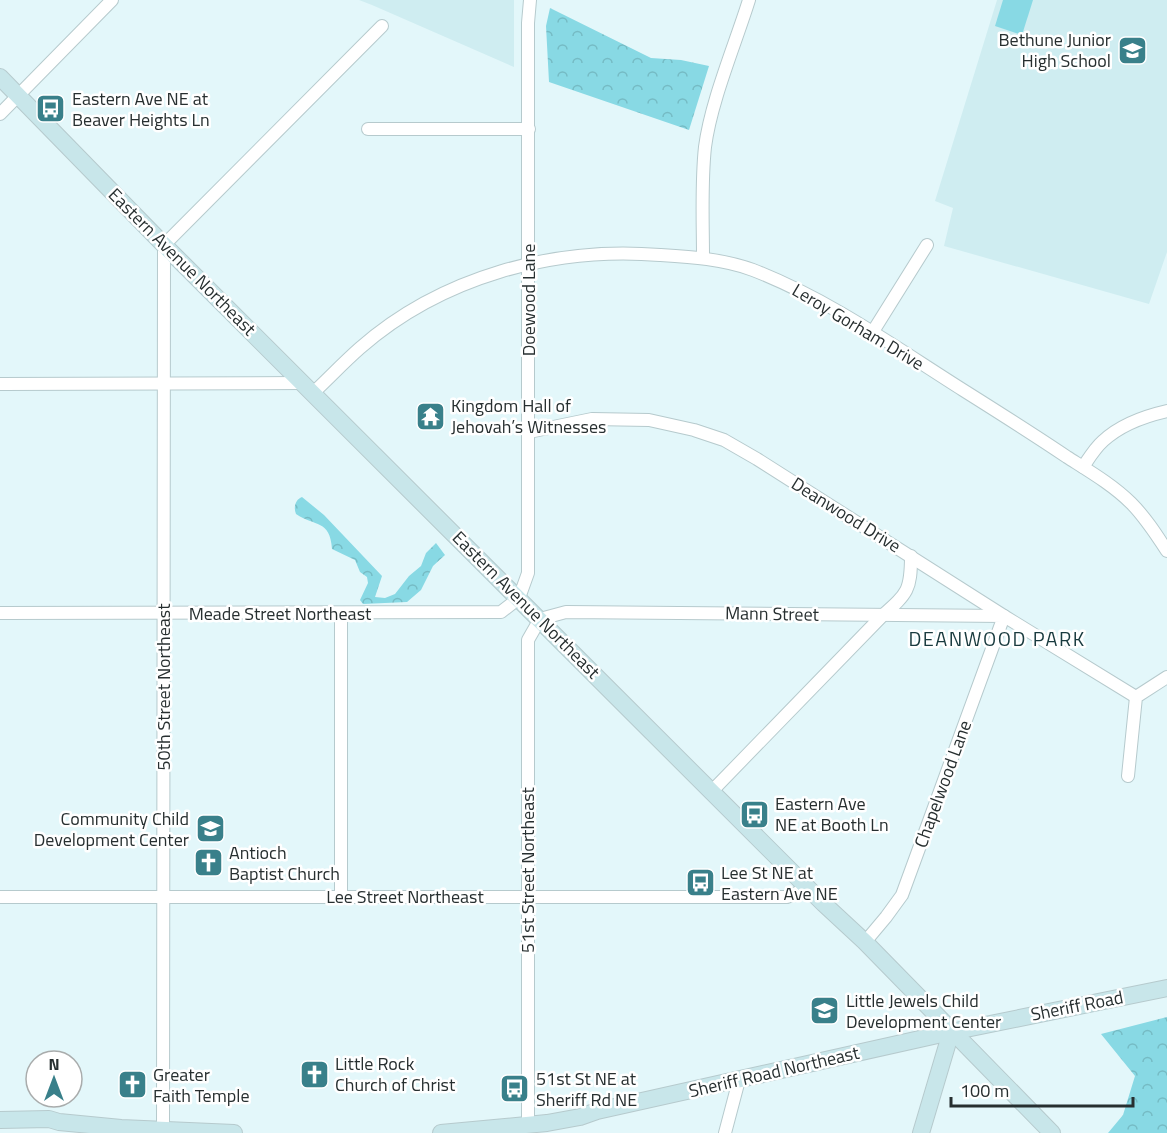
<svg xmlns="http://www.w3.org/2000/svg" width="1167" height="1133" font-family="'Titillium Web',sans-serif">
<defs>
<pattern id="forest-crowns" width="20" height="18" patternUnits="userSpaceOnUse" patternTransform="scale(1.5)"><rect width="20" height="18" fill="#88d9e4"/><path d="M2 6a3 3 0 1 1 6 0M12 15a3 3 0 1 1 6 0" fill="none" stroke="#75bbc4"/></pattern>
</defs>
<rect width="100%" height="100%" fill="#e3f7fa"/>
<!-- built -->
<g fill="#cfedf1">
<polygon points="359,0 514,0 514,67 372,5"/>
<polygon points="997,0 1167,0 1167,252 1149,304 944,246 953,208 935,201"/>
</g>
<!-- forest -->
<g fill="url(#forest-crowns)">
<polygon points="550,8 651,58 681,60 709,66 689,130 549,82 546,26"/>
<path d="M302 497 324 515 382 576 375 597 385 598 395 594 409 576 421 566 426 553 436 543 445 555 433 566 421 590 407 602 363 604 360 600 368 583 367 577 360 572 355 560 332 549C330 519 315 527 296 514 293 507 296 499 302 497Z"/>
<polygon points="1167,1017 1167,1133 1108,1133 1123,1115 1135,1076 1101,1034"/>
</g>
<!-- garden -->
<polygon fill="#88d9e4" points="1003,0 1033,0 1022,35 995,26"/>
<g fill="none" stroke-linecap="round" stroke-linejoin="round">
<defs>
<g id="street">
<polyline points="0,114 112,0"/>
<polyline points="368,129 529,129"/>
<path d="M703 258C703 221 701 184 705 147 711 101 735 45 749 0"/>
<polyline points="872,333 927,245"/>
<polyline points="0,384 304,383"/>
<path d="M314 392C329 378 344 362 360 348 441 277 554 246 660 255 691 257 723 259 753 270 828 299 895 347 963 390 998 412 1033 434 1067 457 1089 471 1113 485 1131 503 1145 517 1156 534 1167 551"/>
<polyline points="529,432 592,419 649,420 694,430 724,440 757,459 1004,616 1136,697"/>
<path d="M1083 467C1089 458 1095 448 1103 441 1120 425 1145 416 1167 411"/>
<polyline points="0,613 501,612 519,598 528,573 528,23 530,0"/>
<polyline points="341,614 341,897"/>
<polyline points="1128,776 1136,697 1167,677"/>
<path d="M712 791 882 616C908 593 911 590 911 556"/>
<polyline points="0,897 787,897 808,888"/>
<polyline points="528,1123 528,640 540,619 566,612 1004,616 902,895 886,917 865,942"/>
<polyline points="163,1130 164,245 382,26"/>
<polyline points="725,1133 739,1080"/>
</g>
<g id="secondary">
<polyline points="0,77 164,245 824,904 865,942 1052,1133"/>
<polyline points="0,1120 49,1119 59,1122 121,1128 234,1133"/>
<polyline points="441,1133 547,1123 580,1117 597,1111 951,1032 1167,988"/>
<polyline points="921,1133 951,1032"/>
</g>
</defs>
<!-- street casing -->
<use href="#street" stroke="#b6cacd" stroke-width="14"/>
<!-- secondary casing -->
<use href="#secondary" stroke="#b6cacd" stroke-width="18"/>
<!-- street -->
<use href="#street" stroke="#fff" stroke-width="12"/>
<!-- secondary -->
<use href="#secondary" stroke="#c8e6ea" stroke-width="16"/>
</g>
<!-- icons -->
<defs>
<symbol id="school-square" viewBox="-11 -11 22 22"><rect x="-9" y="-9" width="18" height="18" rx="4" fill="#39808a" stroke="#fff"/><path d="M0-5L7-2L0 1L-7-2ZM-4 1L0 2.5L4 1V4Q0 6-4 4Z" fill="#fff"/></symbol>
<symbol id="bus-square" viewBox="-11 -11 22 22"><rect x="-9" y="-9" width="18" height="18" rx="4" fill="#39808a" stroke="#fff"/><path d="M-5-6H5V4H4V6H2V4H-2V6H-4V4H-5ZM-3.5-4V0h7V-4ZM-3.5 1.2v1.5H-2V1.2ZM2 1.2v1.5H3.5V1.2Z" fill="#fff"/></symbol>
<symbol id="temple-square" viewBox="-11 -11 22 22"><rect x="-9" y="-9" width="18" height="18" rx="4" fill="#39808a" stroke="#fff"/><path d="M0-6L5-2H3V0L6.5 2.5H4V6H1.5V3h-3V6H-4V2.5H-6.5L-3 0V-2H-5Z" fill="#fff"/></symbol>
<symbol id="church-square" viewBox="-11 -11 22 22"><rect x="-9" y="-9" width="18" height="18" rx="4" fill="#39808a" stroke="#fff"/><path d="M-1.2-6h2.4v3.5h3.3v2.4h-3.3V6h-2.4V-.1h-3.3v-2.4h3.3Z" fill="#fff"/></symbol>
</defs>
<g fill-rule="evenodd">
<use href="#school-square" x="1116" y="34" width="33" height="33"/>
<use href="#bus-square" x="34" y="92" width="33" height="33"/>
<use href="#temple-square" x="414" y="400" width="33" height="33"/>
<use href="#bus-square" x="738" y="798" width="33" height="33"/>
<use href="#school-square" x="194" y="812" width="33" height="33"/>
<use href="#church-square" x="192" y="846" width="33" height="33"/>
<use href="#bus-square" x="684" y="866" width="33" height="33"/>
<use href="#school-square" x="808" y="994" width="33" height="33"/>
<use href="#church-square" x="298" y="1058" width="33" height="33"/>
<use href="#church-square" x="116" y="1068" width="33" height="33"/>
<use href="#bus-square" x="498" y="1072" width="33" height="33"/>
</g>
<g text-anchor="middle" stroke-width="5" stroke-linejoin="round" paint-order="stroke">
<!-- poi labels -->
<g font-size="18" fill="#272f30" stroke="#fff" text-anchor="start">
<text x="1111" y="46" text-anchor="end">Bethune Junior<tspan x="1111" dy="21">High School</tspan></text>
<text x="72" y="105">Eastern Ave NE at<tspan x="72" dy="21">Beaver Heights Ln</tspan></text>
<text x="451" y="412">Kingdom Hall of<tspan x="451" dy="21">Jehovah’s Witnesses</tspan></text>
<text x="775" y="810">Eastern Ave<tspan x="775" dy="21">NE at Booth Ln</tspan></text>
<text x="189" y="825" text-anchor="end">Community Child<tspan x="189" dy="21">Development Center</tspan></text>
<text x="229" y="859">Antioch<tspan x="229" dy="21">Baptist Church</tspan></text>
<text x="721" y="879">Lee St NE at<tspan x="721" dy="21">Eastern Ave NE</tspan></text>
<text x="846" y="1007">Little Jewels Child<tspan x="846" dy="21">Development Center</tspan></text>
<text x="335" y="1070">Little Rock<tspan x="335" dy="21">Church of Christ</tspan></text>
<text x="153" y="1081">Greater<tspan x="153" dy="21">Faith Temple</tspan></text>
<text x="536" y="1085">51st St NE at<tspan x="536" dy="21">Sheriff Rd NE</tspan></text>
</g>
<!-- street labels -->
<g font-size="18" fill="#272f30" stroke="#fff">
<text transform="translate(182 262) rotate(45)" y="6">Eastern Avenue Northeast</text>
<text transform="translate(529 300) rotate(-90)" y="6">Doewood Lane</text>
<text transform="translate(858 327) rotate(31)" y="6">Leroy Gorham Drive</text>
<text transform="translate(846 515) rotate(32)" y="6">Deanwood Drive</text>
<text transform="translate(526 605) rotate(45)" y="6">Eastern Avenue Northeast</text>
<text x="280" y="620">Meade Street Northeast</text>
<text transform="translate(772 614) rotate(1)" y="6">Mann Street</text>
<text transform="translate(164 687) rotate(-90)" y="6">50th Street Northeast</text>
<text transform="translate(943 784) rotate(-70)" y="6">Chapelwood Lane</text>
<text transform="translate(528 870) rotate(-90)" y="6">51st Street Northeast</text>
<text x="405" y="903">Lee Street Northeast</text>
<text transform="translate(1077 1006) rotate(-11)" y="6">Sheriff Road</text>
<text transform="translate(774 1072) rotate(-13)" y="6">Sheriff Road Northeast</text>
</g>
<!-- neighbourhood labels -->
<g font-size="20" letter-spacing="1.5" fill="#193b3f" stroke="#fff">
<text x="997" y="646">DEANWOOD PARK</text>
</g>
</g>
<!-- north arrow -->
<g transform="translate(54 1079)"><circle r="28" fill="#ffffff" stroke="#a9acac" stroke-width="1.5"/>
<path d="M0-4.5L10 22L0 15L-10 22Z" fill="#39808a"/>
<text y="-9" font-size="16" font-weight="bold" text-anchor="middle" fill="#272f30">N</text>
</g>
<!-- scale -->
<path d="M951 1097v9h182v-9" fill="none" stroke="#272f30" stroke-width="3"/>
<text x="960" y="1097" font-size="18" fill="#272f30" stroke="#ffffff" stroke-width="4.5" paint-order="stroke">100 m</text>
</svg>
